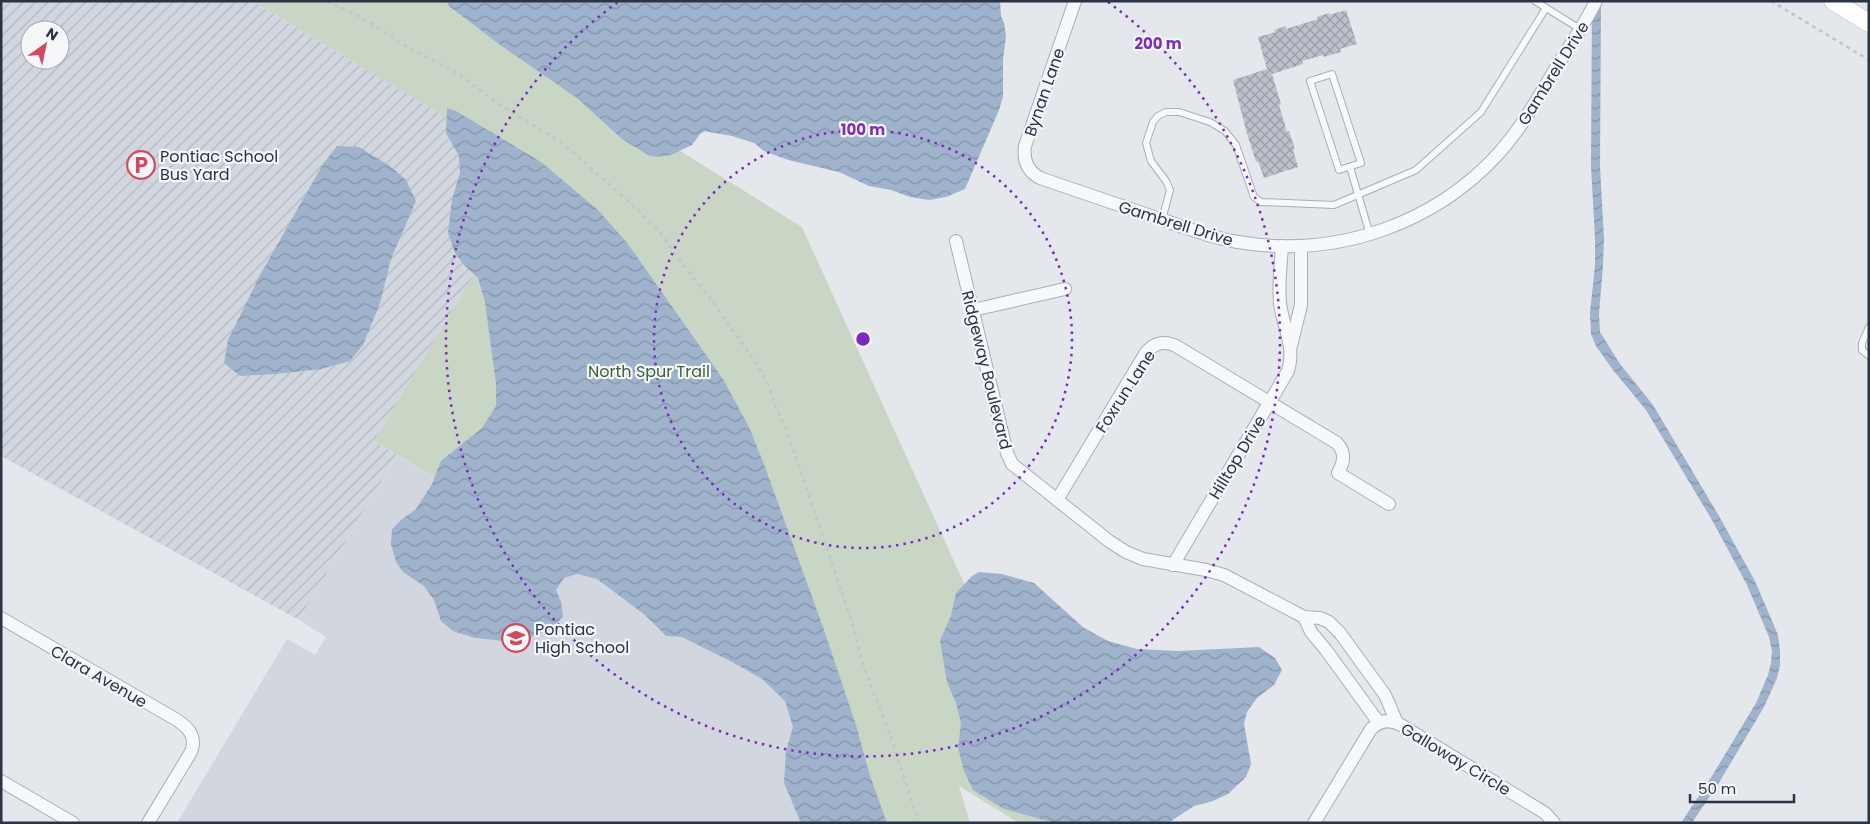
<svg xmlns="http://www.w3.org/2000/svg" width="1870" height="824" font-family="Poppins,sans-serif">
<defs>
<pattern id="industrial-furrows" width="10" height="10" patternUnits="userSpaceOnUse" patternTransform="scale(1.25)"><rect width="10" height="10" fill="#d2d6de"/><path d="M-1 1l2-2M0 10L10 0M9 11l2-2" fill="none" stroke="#b4b8c0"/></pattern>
<pattern id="water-waves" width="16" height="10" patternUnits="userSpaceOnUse" patternTransform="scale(1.25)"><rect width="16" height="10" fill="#9fb4cc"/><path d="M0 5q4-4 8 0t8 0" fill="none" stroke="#8293a7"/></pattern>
<pattern id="building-cross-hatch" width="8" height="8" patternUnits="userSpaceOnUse" patternTransform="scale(1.25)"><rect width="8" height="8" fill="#bbc0ca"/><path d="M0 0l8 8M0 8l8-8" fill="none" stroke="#989da6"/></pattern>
</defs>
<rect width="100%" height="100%" fill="#e4e7ec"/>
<!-- built -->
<polygon fill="#d2d6de" points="397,455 831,711 867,823 177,823 287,639 315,655 326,637 299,620"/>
<!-- industrial -->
<path fill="url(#industrial-furrows)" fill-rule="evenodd" d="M1 1H252L536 171 374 441 397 455 299 620 1 456ZM30 30H60V60H30Z"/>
<!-- green -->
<polygon fill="#c9d6c5" points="252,1 468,1 584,91 802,227 1073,823 1019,823 959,786 970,823 867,823 831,711 374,441 536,171"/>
<!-- water -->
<g fill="url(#water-waves)">
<polygon points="446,1 1000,1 1001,16 1004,23 1006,36 1003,60 1003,97 999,110 965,189 946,197 929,200 910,197 891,190 869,186 839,172 788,160 764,151 754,143 732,136 709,132 705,131 700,134 692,145 671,155 656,157 648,155 622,139 577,98 503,47 450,7"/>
<polygon points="1592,1 1601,1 1600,166 1604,239 1603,266 1599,314 1600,332 1620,364 1653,405 1719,516 1755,581 1778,635 1780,651 1780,665 1777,678 1764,707 1720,781 1692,823 1681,823 1712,776 1756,703 1768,675 1771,663 1772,651 1769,637 1747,585 1712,520 1646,410 1613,370 1596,346 1591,334 1590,313 1595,265 1595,239 1591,166"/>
<polygon points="447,108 456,111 541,162 598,210 628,244 723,379 749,427 765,467 823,627 856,725 870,776 887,823 801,823 784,783 786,751 793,727 785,701 762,679 732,662 682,637 666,636 645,615 597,579 577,574 564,578 556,590 561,602 563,616 552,629 531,637 504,641 475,638 453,631 441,621 434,600 424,586 403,572 396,562 391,544 392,529 401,520 416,509 432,484 441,461 482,428 496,406 496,384 485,302 478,278 464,265 455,253 448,233 452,199 460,173 459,156 446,133"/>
<polygon points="337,146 359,147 390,166 406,180 416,201 391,259 380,303 363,345 350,361 321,369 276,374 240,376 224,363 228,340 260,275 323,164"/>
<polygon points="979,572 1002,574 1034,583 1084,628 1108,641 1137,649 1179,651 1259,647 1275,658 1282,670 1274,685 1257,698 1247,712 1244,724 1251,764 1246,777 1228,794 1213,801 1194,806 1168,823 1055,823 1004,809 973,790 964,771 958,748 961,723 956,703 947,682 940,640 951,616 956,593 972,576"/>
</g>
<!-- building -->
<polygon fill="url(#building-cross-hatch)" points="1346,10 1357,44 1340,49 1341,52 1324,57 1323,55 1302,61 1303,64 1272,74 1281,104 1279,105 1287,132 1289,131 1295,149 1293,150 1298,167 1264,178 1258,161 1256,162 1246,130 1233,80 1267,69 1258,37 1275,32 1274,30 1286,26 1286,29 1318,19 1317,17 1329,13 1329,15"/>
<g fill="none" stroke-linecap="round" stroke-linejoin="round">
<defs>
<g id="lane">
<polyline points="1535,1 1580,29"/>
<polygon points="1332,74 1361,163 1339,170 1310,81"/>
<polyline points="1350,167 1370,235"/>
<polyline points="1162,220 1170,190 1166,181 1151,161 1146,143 1153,122 1158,116 1166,112 1179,112 1210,122 1225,131 1236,145 1254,197 1261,202 1334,205 1416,170 1481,112 1546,8"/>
<polyline points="1869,327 1862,343 1862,350 1869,356"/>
</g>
<g id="street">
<path d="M1075 1 1025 146C1023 160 1027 171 1040 178 1078 191 1116 204 1154 217 1184 227 1214 239 1245 243 1338 257 1434 224 1498 154 1522 128 1539 96 1557 66 1570 45 1585 24 1596 1"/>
<polyline points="956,241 1007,453 1012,464 1109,541 1126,552 1143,559 1206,570 1224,575 1304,617 1320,618 1329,622 1340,633 1385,695 1397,723"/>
<polyline points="973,310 1065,289"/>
<polyline points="1291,346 1301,305 1301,246"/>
<path d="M1057 500 1145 354C1153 343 1164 340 1176 346L1337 443C1346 453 1344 462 1338 473L1389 504"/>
<path d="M1173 565 1288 371C1296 346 1282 326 1280 302 1278 284 1281 264 1282 246"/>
<polyline points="1304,617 1311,632 1326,650 1379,723"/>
<path d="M1 618 177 720C189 728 197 737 191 752L148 823"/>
<polyline points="1,781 73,823"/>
<path d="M1314 823 1371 729C1380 720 1390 719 1401 725L1545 813 1554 823"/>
</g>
<polyline id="secondary" points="1833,1 1869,23"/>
</defs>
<!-- lane casing -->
<use href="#lane" stroke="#a9aeb7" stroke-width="8"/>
<!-- street casing -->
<use href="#street" stroke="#a9aeb7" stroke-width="14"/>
<!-- secondary casing -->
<use href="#secondary" stroke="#a9aeb7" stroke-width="19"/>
<!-- path -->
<g stroke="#c2c5cb" stroke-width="2.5" stroke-dasharray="4 4" stroke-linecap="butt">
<polyline points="327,1 364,19 406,46 459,74 497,103 561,142 636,208 659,231 681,262 709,297 758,366 768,384 776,408 787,431 852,622 860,655 874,694 887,726 919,823"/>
<polyline points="1771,1 1869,60"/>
</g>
<!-- lane -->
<use href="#lane" stroke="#f7f8fa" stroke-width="6"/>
<!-- street -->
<use href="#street" stroke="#f7f8fa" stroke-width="12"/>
<!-- secondary -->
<use href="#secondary" stroke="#fff" stroke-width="18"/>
</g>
<!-- distance rings -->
<g fill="none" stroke="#7b2cbf" stroke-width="2.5" stroke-dasharray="2.5 5">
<circle cx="863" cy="339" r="209"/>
<path d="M1108 2A417 417 0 1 1 618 2"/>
</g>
<!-- icons -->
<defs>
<symbol id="parking-ring" viewBox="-11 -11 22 22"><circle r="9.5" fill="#f4f6f9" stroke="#d1495b" stroke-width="1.5"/><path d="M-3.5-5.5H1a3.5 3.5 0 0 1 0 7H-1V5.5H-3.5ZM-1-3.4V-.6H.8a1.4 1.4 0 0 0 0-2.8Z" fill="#d1495b"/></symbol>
<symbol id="school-ring" viewBox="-11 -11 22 22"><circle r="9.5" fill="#f4f6f9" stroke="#d1495b" stroke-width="1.5"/><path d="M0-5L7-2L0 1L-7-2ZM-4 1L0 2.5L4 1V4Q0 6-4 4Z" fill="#d1495b"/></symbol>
</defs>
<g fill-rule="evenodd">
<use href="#parking-ring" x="125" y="149" width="32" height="32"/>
<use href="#school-ring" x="500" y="622" width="32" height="32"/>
</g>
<g text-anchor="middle" stroke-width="4.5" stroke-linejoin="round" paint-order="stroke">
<!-- street labels -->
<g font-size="16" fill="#2b3445" stroke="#f4f6f9">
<text transform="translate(1553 73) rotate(-58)" y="6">Gambrell Drive</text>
<text transform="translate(1044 92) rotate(-71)" y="6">Bynan Lane</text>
<text transform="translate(1176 223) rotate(17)" y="6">Gambrell Drive</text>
<text transform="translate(987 370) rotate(76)" y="6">Ridgeway Boulevard</text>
<text transform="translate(1125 391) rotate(-57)" y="6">Foxrun Lane</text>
<text transform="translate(1237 457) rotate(-59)" y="6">Hilltop Drive</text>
<text transform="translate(99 676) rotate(30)" y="6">Clara Avenue</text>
<text transform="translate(1456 759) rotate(31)" y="6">Galloway Circle</text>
</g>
<!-- poi labels -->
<g font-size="16" fill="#2b3445" stroke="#f4f6f9" text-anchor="start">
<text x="160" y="162">Pontiac School<tspan x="160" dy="18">Bus Yard</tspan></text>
<text x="535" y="635">Pontiac<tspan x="535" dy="18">High School</tspan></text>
</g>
<!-- park labels -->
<g font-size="16" fill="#3f6138" stroke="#f4f6f9">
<text x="649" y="377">North Spur Trail</text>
</g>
</g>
<circle cx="863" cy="339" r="8" fill="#7b2cbf" stroke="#f4f6f9" stroke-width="2.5"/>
<g font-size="15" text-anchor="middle" font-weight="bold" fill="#7b2cbf" stroke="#f4f6f9" stroke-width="4.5" stroke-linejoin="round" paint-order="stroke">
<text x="1158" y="49">200 m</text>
<text x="863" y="135">100 m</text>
</g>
<!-- border -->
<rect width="1870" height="824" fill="none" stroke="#2b3445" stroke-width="5"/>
<!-- north arrow -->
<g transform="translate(45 45) rotate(33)"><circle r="24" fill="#f4f6f9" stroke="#a4a8b1"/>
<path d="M0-4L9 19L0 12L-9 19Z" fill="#d1495b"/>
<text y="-8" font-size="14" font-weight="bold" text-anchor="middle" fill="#2b3445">N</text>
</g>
<!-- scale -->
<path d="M1690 794v8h104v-8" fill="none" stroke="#2b3445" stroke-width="2.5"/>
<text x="1698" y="794" font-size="15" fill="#2b3445" stroke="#f4f6f9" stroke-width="4" paint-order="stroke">50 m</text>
</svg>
